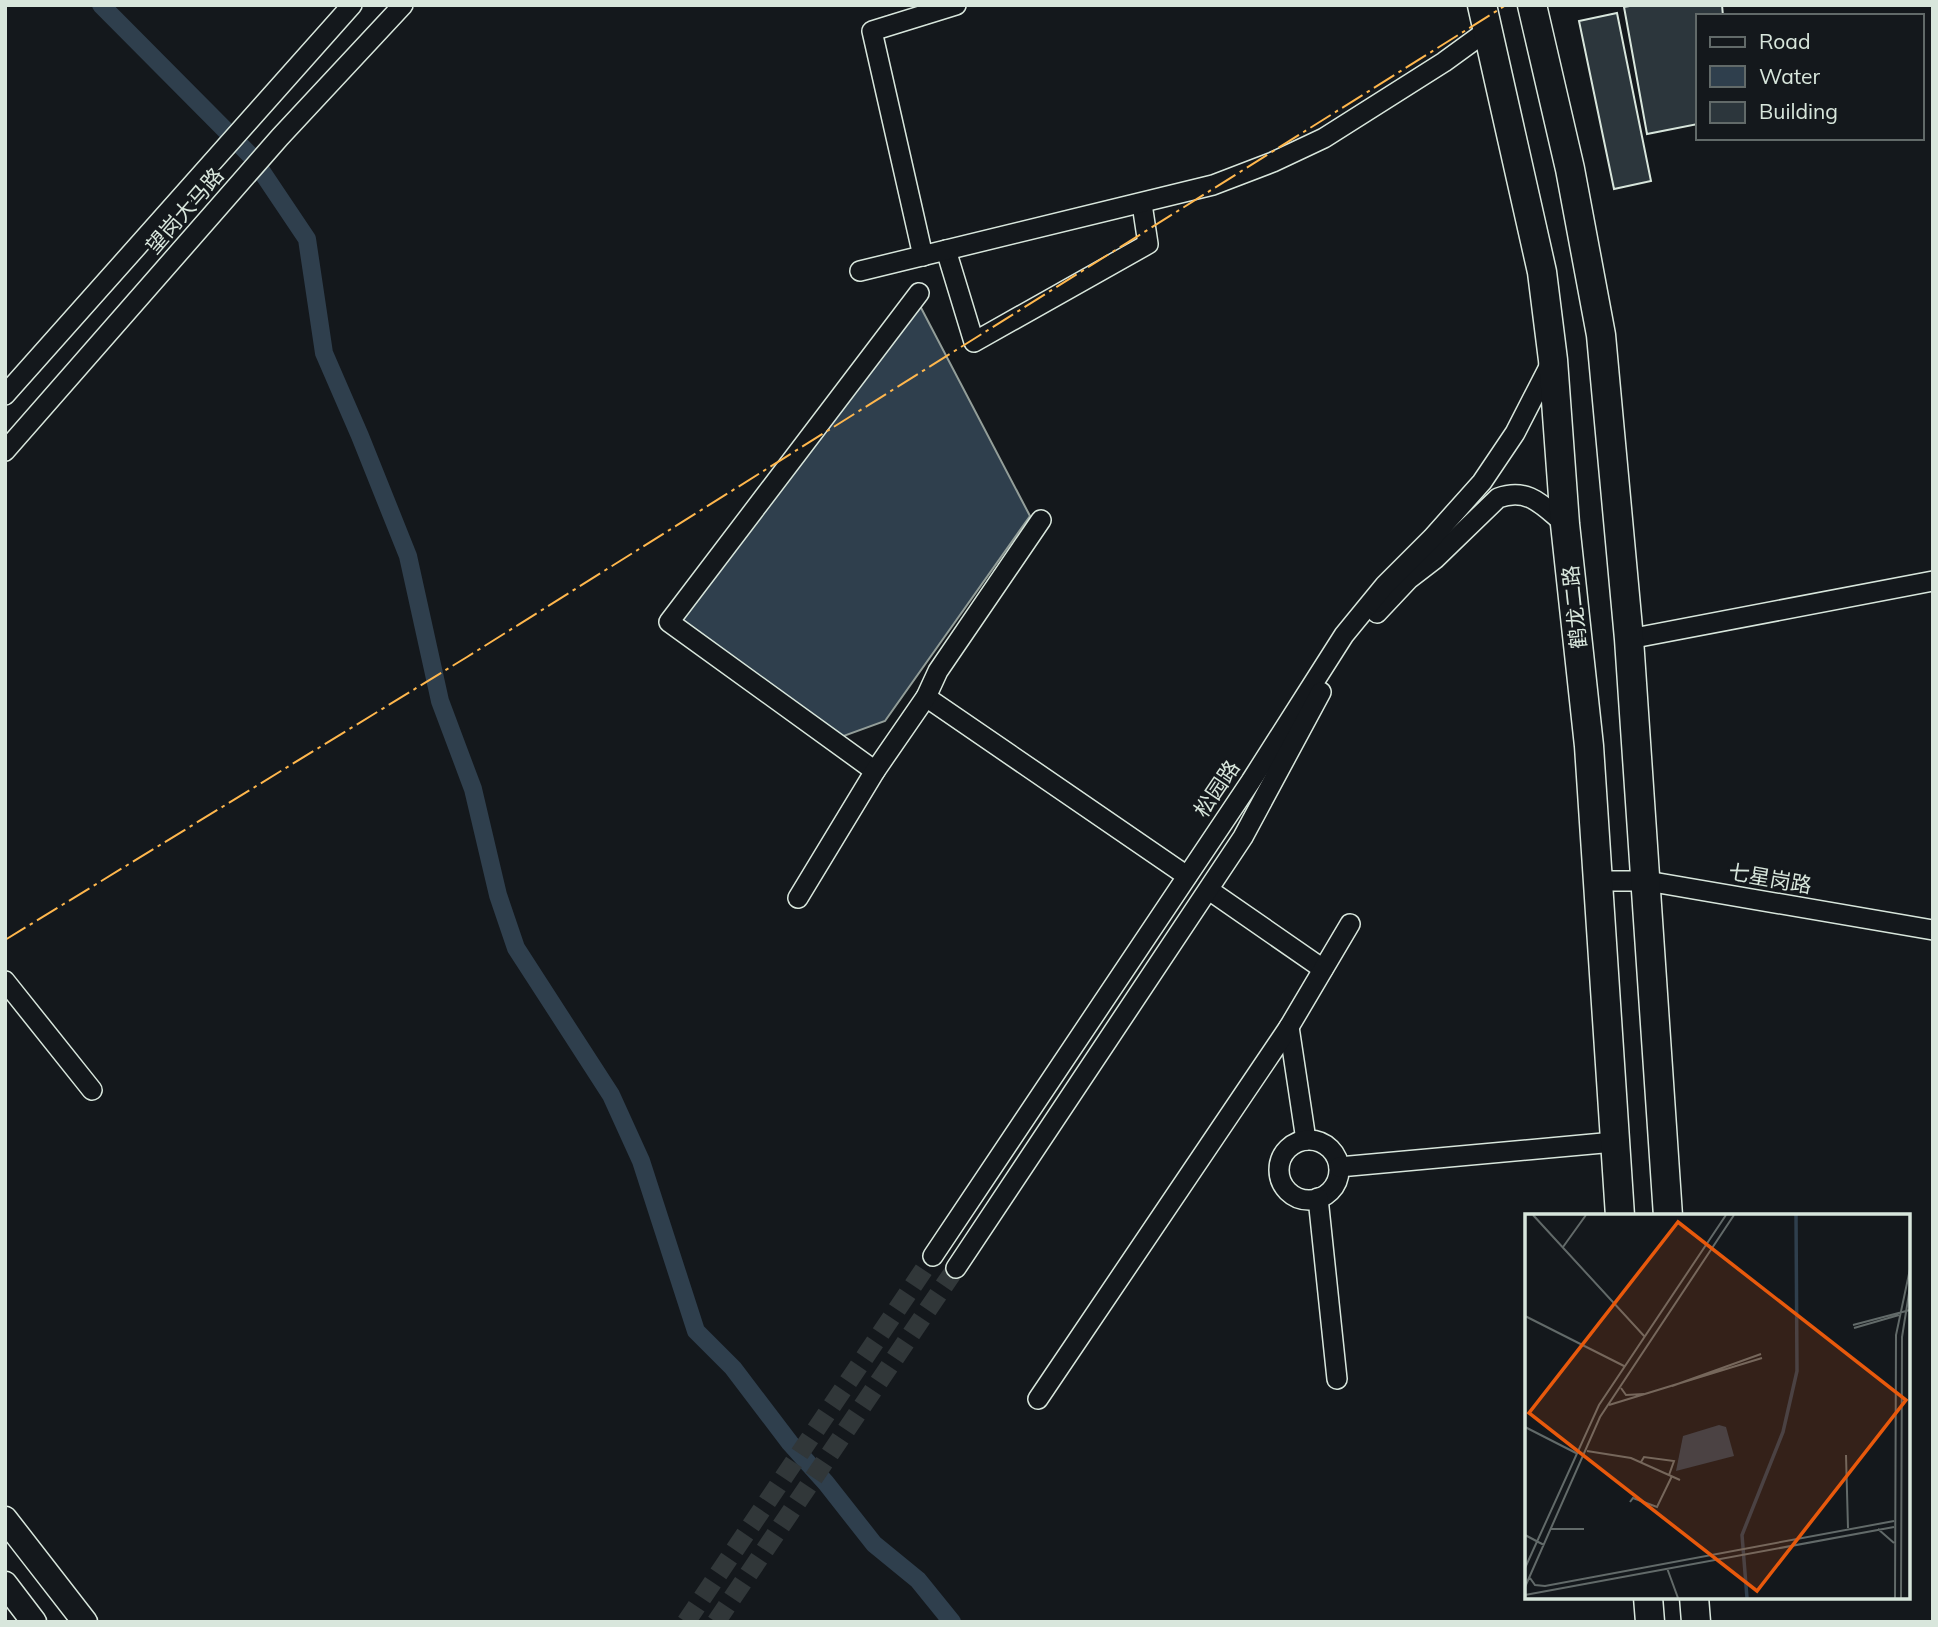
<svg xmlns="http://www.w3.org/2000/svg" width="1938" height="1627" font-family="Mulish,'Noto Sans SC',sans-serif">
<rect width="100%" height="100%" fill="#14181c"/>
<!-- water -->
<polygon fill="#2f3f4d" stroke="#939e99" stroke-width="2" points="918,302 1030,516 885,721 841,737 680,618"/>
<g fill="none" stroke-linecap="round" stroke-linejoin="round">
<!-- canal -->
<polyline stroke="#2f3f4d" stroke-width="18" points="101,5 252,157 307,239 324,353 360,436 408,556 440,701 473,789 498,895 516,948 611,1095 641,1161 696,1331 733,1368 790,1443 826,1483 874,1544 918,1580 952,1622"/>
</g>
<!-- building -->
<g fill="#2c363c" stroke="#d8e6dc" stroke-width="2">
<polygon points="1635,5 1722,5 1723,16 1698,16 1698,124 1647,134 1624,7"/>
<polygon points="1617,13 1651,181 1614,189 1579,21"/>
</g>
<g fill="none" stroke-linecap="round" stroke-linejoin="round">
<!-- minor-tunnel -->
<g stroke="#313739" stroke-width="19" stroke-dasharray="19 10" stroke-linecap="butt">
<polyline points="686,1622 933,1256"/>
<polyline points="716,1622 956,1268"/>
</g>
<defs>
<g id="minor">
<polyline points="946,250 974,342 1148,244 1142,204"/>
<polyline points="923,256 872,31 956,5"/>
<polyline points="860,271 1213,185 1273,162 1324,138 1444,62 1488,30"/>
<polyline points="5,395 352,5"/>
<polyline points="5,451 280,137 403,5"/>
<path d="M1377 613 1409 579 1435 559 1498 498C1529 487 1543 506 1565 524"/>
<polyline points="1629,639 1933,581"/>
<polyline points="926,697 1187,876"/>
<polyline points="875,771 669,622 919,293"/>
<polyline points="1599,881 1647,881 1933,930"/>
<polyline points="1209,890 1323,969"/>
<polyline points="798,898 875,771 926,697 938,671 1041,520"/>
<polyline points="5,981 92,1090"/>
<polyline points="1289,1027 1306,1140"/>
<circle cx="1309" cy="1170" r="30"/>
<polyline points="1339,1167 1614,1142"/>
<polyline points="1318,1198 1337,1379"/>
<polyline points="933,1256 1251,781 1344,635 1385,585 1432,538 1482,482 1515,433 1552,361"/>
<polyline points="956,1268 1243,837 1321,692"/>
<polyline points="1038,1399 1289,1027 1350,924"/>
</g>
<g id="major">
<polyline points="5,1519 85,1622"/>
<polyline points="5,1584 34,1622"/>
</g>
<g id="highway">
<polyline points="1482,5 1542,272 1553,360 1565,524 1589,746 1620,1216"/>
<polyline points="1532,5 1570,169 1601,335 1629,639 1668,1216"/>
<polyline points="1648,1597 1650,1622"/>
<polyline points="1694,1597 1696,1622"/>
</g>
</defs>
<!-- minor casing -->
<use href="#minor" stroke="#d8e6dc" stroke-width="22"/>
<!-- major casing -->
<use href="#major" stroke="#d8e6dc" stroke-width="27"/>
<!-- highway casing -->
<use href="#highway" stroke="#d8e6dc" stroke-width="31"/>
<!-- minor -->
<use href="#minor" stroke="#14181c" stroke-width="19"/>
<!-- major -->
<use href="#major" stroke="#14181c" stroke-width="24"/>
<!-- highway -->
<use href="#highway" stroke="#14181c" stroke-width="28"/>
<!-- power -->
<polyline stroke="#ffb74d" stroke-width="2" stroke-dasharray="24 5 3.5 5" stroke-linecap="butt" points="5,940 467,657 1506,5"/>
</g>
<g text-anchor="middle" stroke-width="5" stroke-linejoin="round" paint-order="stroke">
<!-- street labels -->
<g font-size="21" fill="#d8e6dc" stroke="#14181c">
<text transform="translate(185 211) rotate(-49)" y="7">望岗大马路</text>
<text transform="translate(1575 607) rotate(-96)" y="7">鹤龙二路</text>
<text transform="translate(1217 789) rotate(-56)" y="7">松园路</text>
<text transform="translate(1770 879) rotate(10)" y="7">七星岗路</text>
</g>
</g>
<!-- overview -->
<g transform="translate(1525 1214)">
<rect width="385" height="385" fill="#14181c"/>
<path d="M194 211 201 213 209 242 151 257 158 222Z" fill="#2f3f4d"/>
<path fill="none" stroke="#2f3f4d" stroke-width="3.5" d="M222 384 217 321 258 218 272 157 271 1"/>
<path fill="none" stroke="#626a69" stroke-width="2" d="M8 1 120 123M38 33 61 1M0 102 99 152M328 111 385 96M329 114 374 101M147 172 236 140M96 174 101 181 119 180M84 191 237 144M0 213 51 239M62 237 106 244 155 266M321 241 323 314M116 248 119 243 149 247 144 261M105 288 108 284 132 293 147 262M26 315H59M353 315 369 329M0 321 19 331M0 354 74 191 201 1M142 354 153 384M5 364 10 371 20 372 369 307M0 373 75 203 209 1M0 381 369 313M370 384 371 121 385 55M376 384 377 123 385 73"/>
<path fill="#e8590c" fill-opacity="0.15" stroke="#e8590c" stroke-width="3.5" d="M153 8 381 186 232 377 4 199Z"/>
<rect width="385" height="385" fill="none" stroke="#d8e6dc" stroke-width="3.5"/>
</g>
<!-- border -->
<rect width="1938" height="1627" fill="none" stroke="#d8e6dc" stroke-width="14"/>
<!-- legend -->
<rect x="1696" y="14" width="228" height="126" fill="#14181c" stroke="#626a69" stroke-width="2"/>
<rect x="1710" y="37" width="35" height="10" fill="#14181c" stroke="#626a69" stroke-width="2"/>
<text x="1759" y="49" font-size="21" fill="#d8e6dc">Road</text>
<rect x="1710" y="66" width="35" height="21" fill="#2f3f4d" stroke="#626a69" stroke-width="2"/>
<text x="1759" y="84" font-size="21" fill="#d8e6dc">Water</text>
<rect x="1710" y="102" width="35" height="21" fill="#2c363c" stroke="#626a69" stroke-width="2"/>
<text x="1759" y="119" font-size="21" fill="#d8e6dc">Building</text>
</svg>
